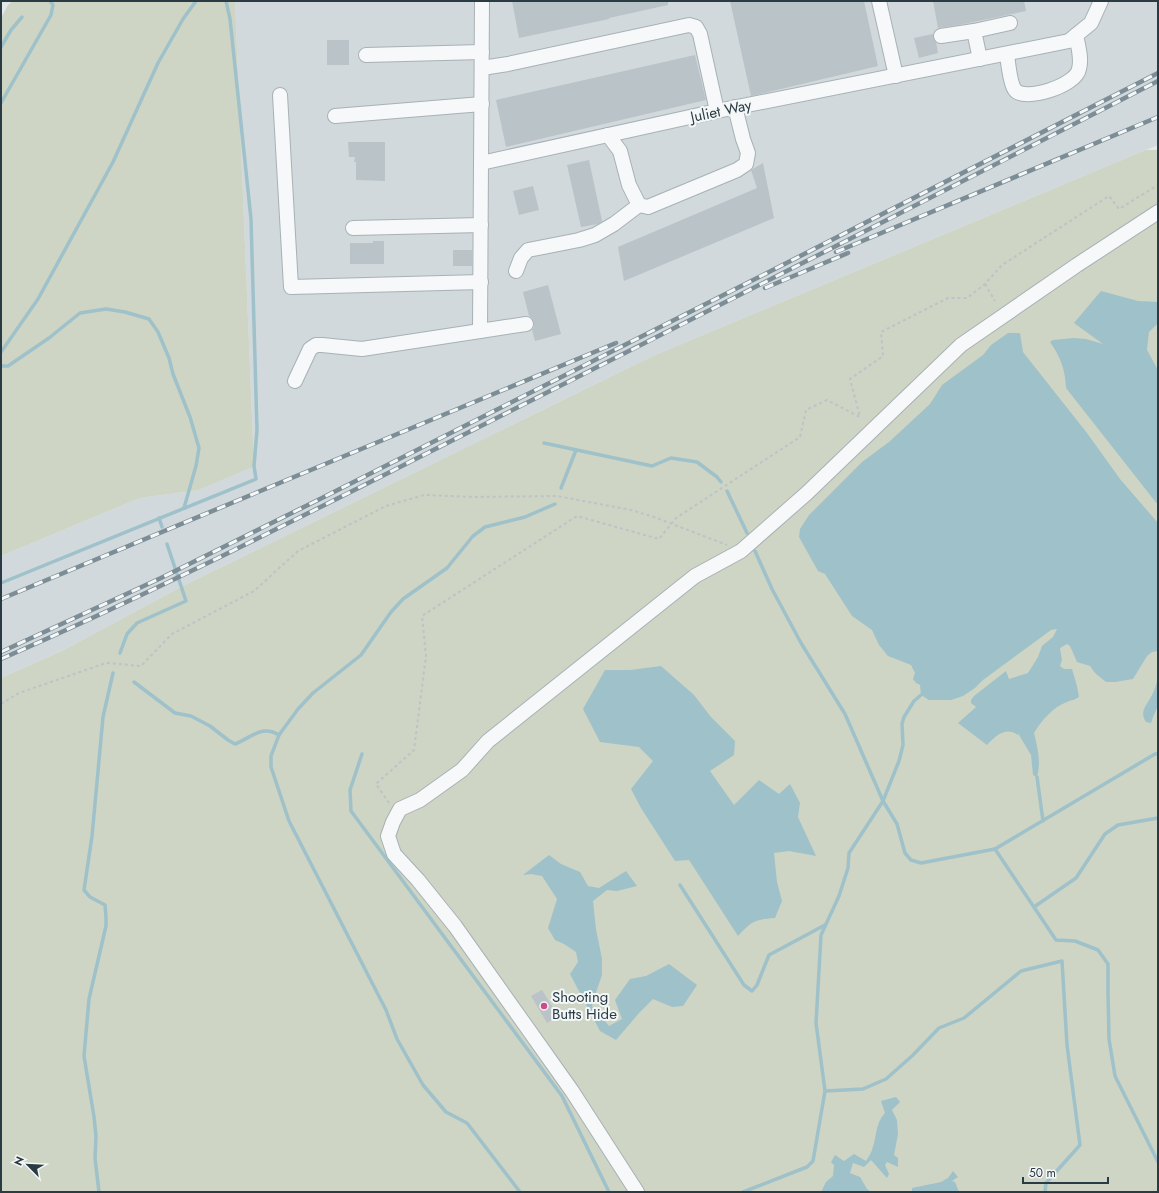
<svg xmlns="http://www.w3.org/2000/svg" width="1159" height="1193" font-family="Jost,sans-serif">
<rect width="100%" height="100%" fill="#e3e9eb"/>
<!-- built -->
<polygon fill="#d1d9dd" points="235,1 1158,1 1158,145 653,356 177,589 62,651 1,678 1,556 140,498 199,490 254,465"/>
<!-- green -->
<g fill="#ced5c4">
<polygon points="13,1 235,1 254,466 199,490 140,498 1,556 1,18 8,5"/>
<polygon points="1146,150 1158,150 1158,1192 1,1192 1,678 62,651 177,589 653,356"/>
</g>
<!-- water -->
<g fill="#9fc1ca">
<path d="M1101 291 1138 301 1158 302V323L1149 332 1147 350 1158 370 1157 381 1158 382V505L1066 388C1065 369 1061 358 1050 342L1053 340 1074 338 1086 339 1103 344 1074 323Z"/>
<path d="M1008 333H1020L1023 352 1087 433 1120 479 1158 523V651L1152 652 1147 656 1133 679 1115 682H1106L1095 673 1090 666 1077 662 1070 646 1067 644 1060 648 1062 660 1060 666 1064 669H1072L1077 686 1079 697C1075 700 1071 700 1067 702 1053 707 1041 721 1034 733 1038 749 1041 762 1037 777L1033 775 1031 755 1019 735 1020 733 1018 735C1006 726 995 736 987 745L958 723 976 707 971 703V700L974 696 1006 671 1009 679 1028 673 1038 657 1042 646 1053 637 1057 629 1051 630 983 680 975 688 963 696 951 700H929L921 695 920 685 916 683 913 679 915 673 911 665 888 656 879 645 872 630 852 616 825 574 818 571 799 537 800 529 809 515 862 462 889 442 930 404 942 385 983 355 991 345Z"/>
<path d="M661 666 694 695 711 717 735 741 734 755 710 771 734 805 759 780 779 794 790 784 800 803 798 817 816 856 789 851 774 853 777 882 782 901 775 918C754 920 753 920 738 936L689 860 675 861 641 808 631 789 653 761 639 747 600 742 583 709 605 670H630Z"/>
<path d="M1158 679V706L1153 717 1151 723 1146 722C1139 711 1147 705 1152 695 1155 690 1156 684 1158 679Z"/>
<polygon points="549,855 561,864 580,872 588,886 599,888 626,871 637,886 617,891 607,890 593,901 596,929 602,959 602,975 594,998 592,1006 609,1026 622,1019 615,1000 630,979 646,976 669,964 697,985 683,1006 672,1007 653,999 639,1013 616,1040 600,1031 570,974 578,962 576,952 564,944 555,940 548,928 557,899 542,876 531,874 523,875"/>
<path d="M896 1097 900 1102 892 1110 897 1120 898 1134 894 1155 898 1158V1167L887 1162 885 1165 889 1174 887 1178 871 1160 864 1167 853 1163 850 1173 860 1177 867 1189 871 1192H821L826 1182 833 1176 834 1165 831 1162 835 1155 844 1161 854 1154 866 1161C868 1157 871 1154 872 1150 877 1137 875 1123 885 1113L881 1101Z"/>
<polygon points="953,1171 958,1177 952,1181 955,1182 959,1192 912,1192 912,1188 941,1182 948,1178"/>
</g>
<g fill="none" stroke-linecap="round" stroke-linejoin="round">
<!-- stream -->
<g stroke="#9fc1ca" stroke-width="3.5">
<polyline points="1,47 11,30 22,17"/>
<polyline points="1,103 51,15 53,5 50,1"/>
<polyline points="1,352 38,299 113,162 158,63 183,19 196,1"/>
<polyline points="1,366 8,366 49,338 80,313 106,309 125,312 149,319 158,332 169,358 173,374 190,417 199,448 196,466 184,508"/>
<polyline points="544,443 652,466 671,458 697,462 717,477 721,482"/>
<polyline points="561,488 576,450"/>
<polyline points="727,491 747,533"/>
<polyline points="159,518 162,527"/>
<polyline points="755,551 772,589 801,643 845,714 883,801 897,824 905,853 911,860 921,863 995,849 1056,940 1075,941 1098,950 1108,964 1108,992 1109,1039 1115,1076 1158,1162"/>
<polyline points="1,583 256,479 254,466 257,430 251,219 230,19 226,1"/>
<polyline points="120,653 127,634 137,623 186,601 167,544"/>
<path d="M134 682 175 713 191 716 210 726 228 740 235 744C251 738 262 724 279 735"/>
<polyline points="362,754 350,790 351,811 562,1096 609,1192"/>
<polyline points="1037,777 1043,821"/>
<polyline points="995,849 1155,754 1158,754"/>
<polyline points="680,885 744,985 752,991 757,985 769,955 825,925"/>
<polyline points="1034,907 1076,878 1105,834 1118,825 1158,818"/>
<polyline points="825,1091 863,1089 886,1079 912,1056 939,1028 964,1018 1021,971 1062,961 1067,1045 1080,1145 1046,1183 1045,1192"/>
<polyline points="99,1192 95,1158 96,1136 94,1117 84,1056 89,999 106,926 106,917 105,905 90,897 84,890 92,836 103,717 113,673"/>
<polyline points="520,1192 467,1123 446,1112 423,1085 397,1039 386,1010 289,821 271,767 271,756 279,735 298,709 313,693 361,655 391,612 403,599 447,568 473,536 485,527 525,517 555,504"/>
<polyline points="743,1192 807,1167 813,1161 825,1091 816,1023 821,935 839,896 848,868 849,853 883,801 899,761 903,745 902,724 904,717 914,701 921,695"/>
</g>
</g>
<!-- building -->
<g fill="#bac3c8">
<polygon points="512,1 668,1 668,5 609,18 609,19 519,38"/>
<polygon points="730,1 864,1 878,66 751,96"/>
<polygon points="933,1 1024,1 1026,11 964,24 938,28"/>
<polygon points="933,34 933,38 936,42 938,53 919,58 914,38"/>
<rect x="327" y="40" width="22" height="25"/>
<polygon points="695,55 706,100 506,147 496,100"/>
<polygon points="348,142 385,142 385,181 356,180 356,162 354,162 355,157 349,157"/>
<polygon points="589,160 602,221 598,224 581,227 567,165"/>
<polygon points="763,163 774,218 624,281 618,247 757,188 751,170"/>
<polygon points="533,186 539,210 519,215 513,191"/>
<polygon points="373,241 384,241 384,264 350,264 350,243 373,243"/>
<rect x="453" y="250" width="19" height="16"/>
<polygon points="548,285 561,334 535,341 532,330 534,327 534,322 532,318 529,316 523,292"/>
<polygon points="542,990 558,1016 547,1023 531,996"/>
</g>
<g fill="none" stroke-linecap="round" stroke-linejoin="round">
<defs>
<g id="minor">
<polyline points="482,1 481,163 717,111 1069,41 1091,23 1101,1"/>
<polyline points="879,1 896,76"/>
<polyline points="974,31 980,59"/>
<polyline points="941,36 974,31 1010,23"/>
<path d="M1007 54C1008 62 1010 84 1015 90 1024 102 1076 86 1079 69 1082 59 1078 45 1076 35"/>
<polyline points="366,55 482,52"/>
<polyline points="482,68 508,64 689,25 696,27 700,34 717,111"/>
<polyline points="280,95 291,287 481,282"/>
<polyline points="335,116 482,104"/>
<polyline points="608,135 620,151 629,185 639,205 648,207 737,170 746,164 748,153 743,139 735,107"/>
<polyline points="481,163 480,331 526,324"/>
<polyline points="353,228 481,225"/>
<polyline points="516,271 521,258 528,250 579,240 595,235 614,224 639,205"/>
<polyline points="295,381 310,349 316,345 322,345 362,349 480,331"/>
<polyline points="637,1192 572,1091 455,926 418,880 394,854 388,836 393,822 400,809 420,800 462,770 488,741 695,576 741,551 807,493 961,345 1077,265 1158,212"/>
</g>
</defs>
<!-- minor casing -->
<use href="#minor" stroke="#a8b1b5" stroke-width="16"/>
<!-- path -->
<g stroke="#bdc3c6" stroke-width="2" stroke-dasharray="3 3" stroke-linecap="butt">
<polyline points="985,284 995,301"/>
<polyline points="1,704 19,693 106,663 141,666 172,634 254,591 298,551 386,506 424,495 472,497 557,496 631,510 654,517 727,545"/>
<polyline points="389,803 376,784 414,750 426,656 422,616 577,516 659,539 676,518 800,437 806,410 827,400 860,417 850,379 883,356 881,332 948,298 967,298 985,284 1002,265 1109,196 1119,209 1158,185"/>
</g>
<!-- minor -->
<use href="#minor" stroke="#f6f8f9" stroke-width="14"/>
<defs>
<g id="rail">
<polyline points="836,252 1158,117"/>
<polyline points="765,288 848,253"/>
<polyline points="1,599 616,343"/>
<polyline points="1,652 161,578 320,499 767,273 1158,73"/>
<path d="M1 659C162 589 318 508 475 429 703 314 931 198 1158 81"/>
</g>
</defs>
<!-- rail casing -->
<use href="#rail" stroke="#7d8d95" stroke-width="4.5"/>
<!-- rail -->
<use href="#rail" stroke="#f3f7f8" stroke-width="3" stroke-dasharray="9" stroke-linecap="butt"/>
</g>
<!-- markers -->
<circle fill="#cd4b86" stroke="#f3f7f8" stroke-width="1.5" cx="544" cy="1006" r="4"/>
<g text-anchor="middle" stroke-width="4" stroke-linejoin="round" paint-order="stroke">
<!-- street labels -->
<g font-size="15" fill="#2b3b43" stroke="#f3f7f8">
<text transform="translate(721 111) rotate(-12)" y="5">Juliet Way</text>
</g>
<!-- poi labels -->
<g font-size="15" fill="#2b3b43" stroke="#f3f7f8" text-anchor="start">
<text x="552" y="1002">Shooting<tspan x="552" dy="17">Butts Hide</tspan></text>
</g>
</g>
<!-- border -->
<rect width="1159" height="1193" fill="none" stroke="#2b3b43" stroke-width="4"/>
<!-- north arrow -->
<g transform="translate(28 1165) rotate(294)" stroke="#f3f7f8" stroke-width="3" paint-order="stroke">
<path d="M0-3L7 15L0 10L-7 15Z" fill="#2b3b43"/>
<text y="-6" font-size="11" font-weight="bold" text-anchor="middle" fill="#2b3b43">N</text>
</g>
<!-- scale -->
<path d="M1023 1177v6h85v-6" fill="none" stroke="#2b3b43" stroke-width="2"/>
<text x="1029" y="1177" font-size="12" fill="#2b3b43" stroke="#f3f7f8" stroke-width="3" paint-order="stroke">50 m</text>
</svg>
